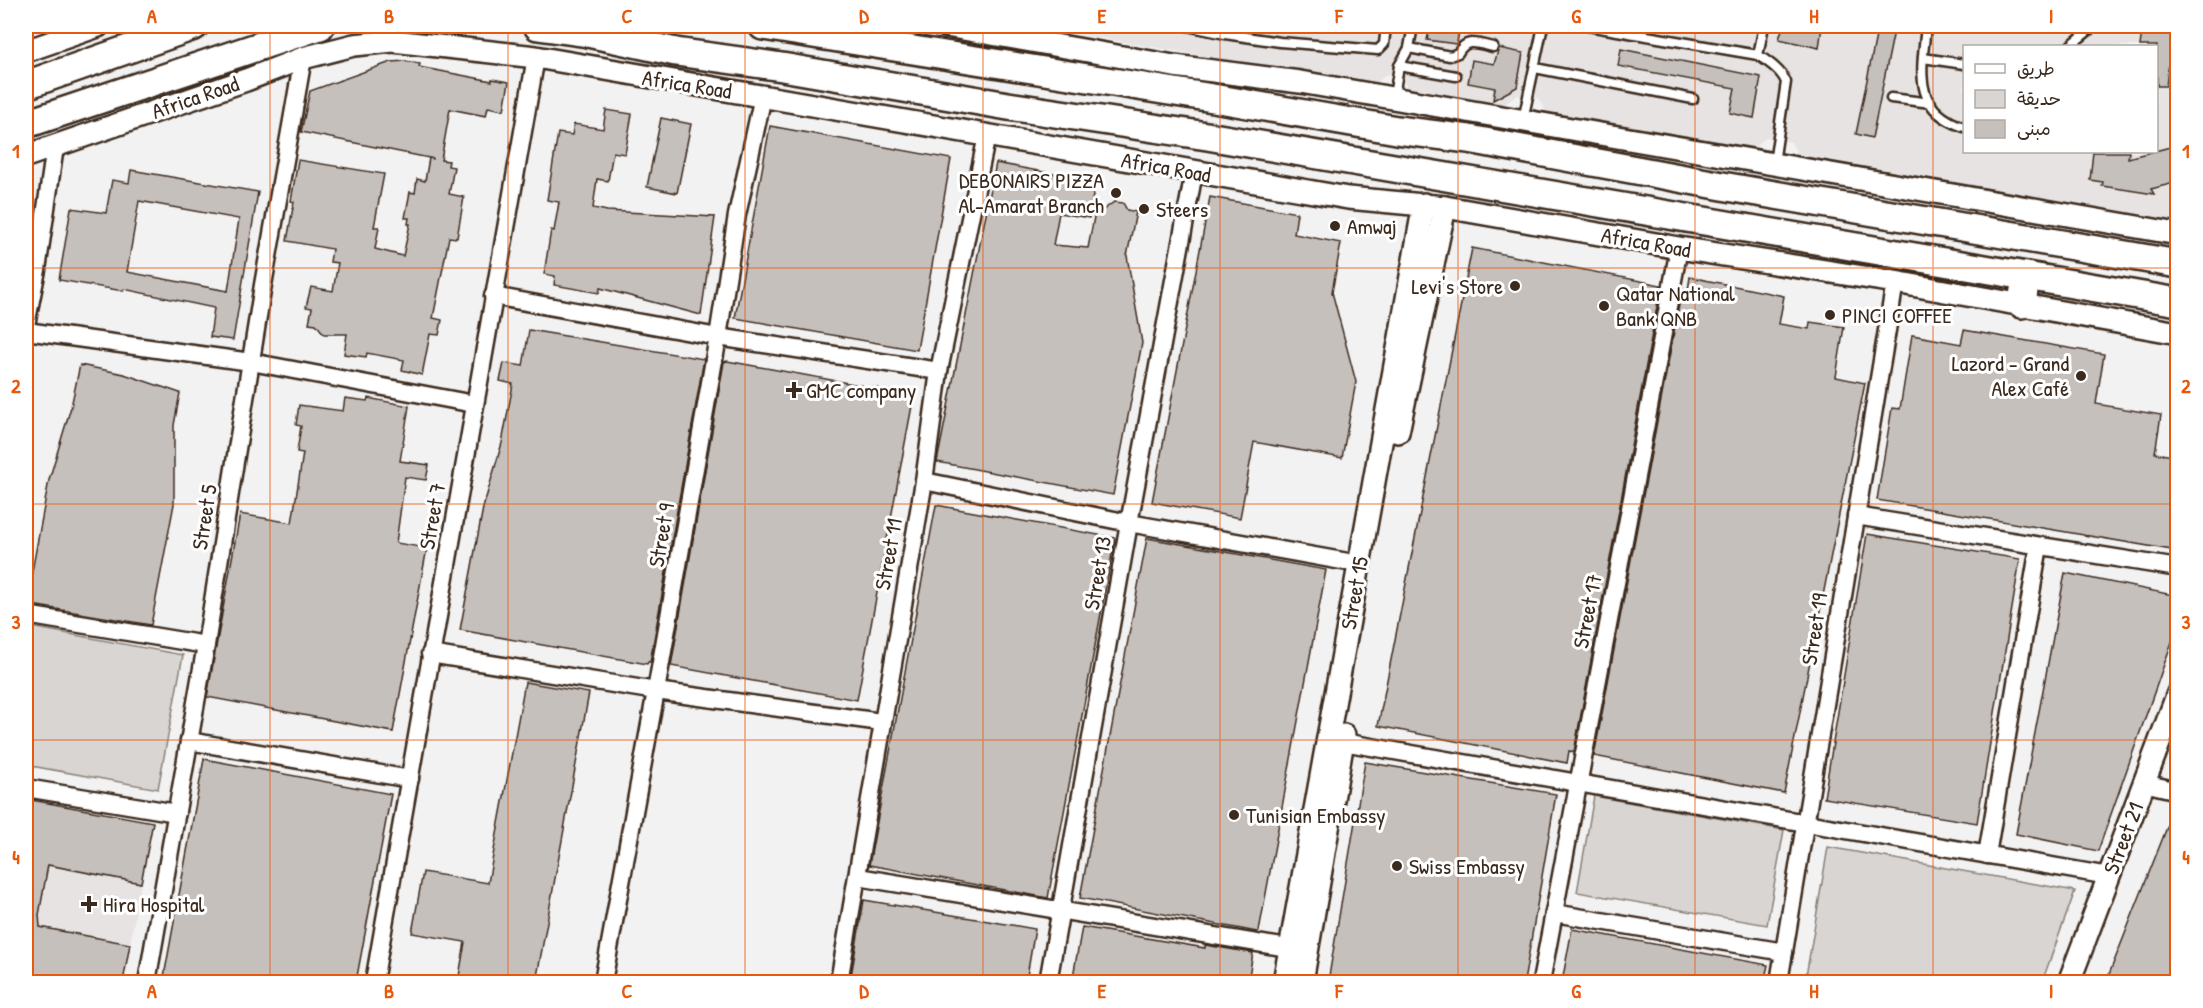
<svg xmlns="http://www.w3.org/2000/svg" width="2203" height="1008" font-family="'Patrick Hand','Playpen Sans Arabic',sans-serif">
<rect width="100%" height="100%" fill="#f3f2f2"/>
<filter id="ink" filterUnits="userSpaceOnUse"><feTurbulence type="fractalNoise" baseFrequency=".0167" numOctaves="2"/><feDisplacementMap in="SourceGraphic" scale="12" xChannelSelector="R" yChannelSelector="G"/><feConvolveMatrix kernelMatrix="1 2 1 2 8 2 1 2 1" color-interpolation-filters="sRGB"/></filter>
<g filter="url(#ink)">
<!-- built -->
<g fill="#e6e3e2" fill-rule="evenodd">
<path d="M1031 26H2177V221L1797 154 1791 142 1778 139 1766 137 1752 149 1546 111 1538 98 1517 95 1501 107 1410 91 1401 76H1397L1388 74 1373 85ZM1964 46H2156V152H1964Z"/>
<polygon points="48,865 141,883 130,944 37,926"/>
</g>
<!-- green -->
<g fill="#d8d5d2" stroke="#8a8078" stroke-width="1.5">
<polygon points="26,626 183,655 158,789 26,765"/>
<polygon points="1594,796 1784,830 1767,925 1577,892"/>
<polygon points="1828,847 2075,891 2042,982 1805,982"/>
</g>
<!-- building -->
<g fill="#c6c0bd" stroke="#3b2a1e" stroke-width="1.5" fill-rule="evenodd">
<polygon points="1430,26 1460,26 1457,43 1456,44 1427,40"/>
<polygon points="1783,26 1822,26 1819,48 1779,39"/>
<polygon points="1878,26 1895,26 1872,138 1856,134"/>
<polygon points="2142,31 2178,35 2178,46 2171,46 2166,86 2157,86 2157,46 2140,46"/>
<polygon points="1499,48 1523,53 1517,87 1493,100 1495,88 1468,83 1472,60 1494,64"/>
<polygon points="1621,49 1761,77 1754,118 1730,113 1735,88 1618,66"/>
<polygon points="406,61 420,64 419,67 492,81 492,79 509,82 504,110 488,107 486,116 450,109 441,160 449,161 448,166 454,167 449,194 464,197 457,238 449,237 433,318 442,320 439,335 430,334 422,375 402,370 404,360 367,353 366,357 344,354 347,334 324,334 316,324 309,323 312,308 306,307 311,287 333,291 338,263 330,262 332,249 287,241 294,202 291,201 298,160 384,174 374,227 379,227 375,249 403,256 410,224 408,224 409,218 405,218 410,192 415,193 417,179 425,181 429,158 434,159 301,132 310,91 391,62"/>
<polygon points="606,110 632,114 625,154 613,152 608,181 597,179 593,208 607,211 715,217 701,315 600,288 599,293 554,285 555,276 544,274 551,230 554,231 559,202 547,200 558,133 572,135 574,124 603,129"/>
<polygon points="661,118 691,124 677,193 647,187"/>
<polygon points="770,126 951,159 917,350 735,318"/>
<polygon points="2178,145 2178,182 2151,189 2154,194 2102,186 2103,182 2090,180 2093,152 2129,152 2128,158"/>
<polygon points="996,163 1066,176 1066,179 1095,184 1089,218 1059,213 1053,245 1088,248 1094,217 1114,202 1123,203 1127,210 1136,212 1127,256 1142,343 1113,495 937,462"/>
<path d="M131 170 258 192 233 340 210 337 214 308 124 289 123 291 59 280 71 208 106 213 112 180 129 183ZM139 201 239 219 228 291 127 272Z"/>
<polygon points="1210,197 1297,213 1294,234 1341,243 1332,292 1356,382 1342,458 1254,442 1240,518 1152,502"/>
<polygon points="1472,248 1661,285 1574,752 1569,751 1567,763 1378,726"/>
<polygon points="1690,277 1784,296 1779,324 1809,329 1810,322 1844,327 1836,377 1865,383 1784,793 1594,756 1682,289 1688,290"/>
<polygon points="529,330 704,359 650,662 648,662 647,664 460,630 483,508 502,443 513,384 500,381 504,363 523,366"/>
<polygon points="1964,330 2104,354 2096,404 2161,415 2155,453 2178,457 2178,551 1877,500 1892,408 1900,409 1912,335 1961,344"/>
<polygon points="727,361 914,395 857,700 671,666 724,362"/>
<polygon points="80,365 124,374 180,393 174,425 174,504 151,625 26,604 49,480 71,407"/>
<polygon points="345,398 367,401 368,398 409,406 400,461 429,465 426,480 405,477 396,543 427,548 393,732 207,697 240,514 292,523 303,453 297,452 301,426 296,425 299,405 343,411"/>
<polygon points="936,505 1115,538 1048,898 869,865"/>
<polygon points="1867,534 2020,559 1977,823 1824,798"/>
<polygon points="1147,538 1326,570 1259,931 1257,932 1080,898"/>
<polygon points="2065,573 2178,596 2178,625 2098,851 2016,834"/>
<polygon points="525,682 589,693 536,982 458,982 465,942 412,933 423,872 488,883"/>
<polygon points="204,759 391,794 356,982 163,982"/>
<polygon points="1365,762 1556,794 1524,982 1328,982"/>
<polygon points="26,799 153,822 141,883 48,865 39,915 40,927 130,944 123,982 26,982"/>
<polygon points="2178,802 2178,982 2106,982 2177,802"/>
<polygon points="864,900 1035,929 1026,982 850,982"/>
<polygon points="1082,927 1205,948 1205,945 1253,953 1248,982 1072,982"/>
<polygon points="1572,929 1768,965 1764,982 1562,982"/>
</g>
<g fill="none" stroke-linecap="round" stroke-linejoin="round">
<defs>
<g id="service">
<polyline points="1187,26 1225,34 1280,42 1378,50 1384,44 1386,26"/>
<path d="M1588 26 1758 55C1768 62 1781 70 1786 82L1774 163"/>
<path d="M1926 26C1922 69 1911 110 1964 127"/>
<polyline points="1239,35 1241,26"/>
<polyline points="2070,46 2094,26"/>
<path d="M1409 48 1450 56 1458 53C1467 37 1477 44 1493 47"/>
<polyline points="1758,55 1764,26"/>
<polyline points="1923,58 1964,64"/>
<polyline points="1399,66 1456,76"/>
<polyline points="1535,68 1693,99"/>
<polyline points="1394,96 1399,66 1409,48 1413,26"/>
<polyline points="1891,98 1931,103"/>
<polyline points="1523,120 1543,26"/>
</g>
<g id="minor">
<polyline points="493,296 718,337 939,371"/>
<polyline points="26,325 37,270 55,147"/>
<polyline points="26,331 251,362 474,404"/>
<polyline points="924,481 1129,523 1359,564"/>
<polyline points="1856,516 2178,568"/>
<polyline points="26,615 206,645"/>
<polyline points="430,654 656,691 881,722"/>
<polyline points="189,741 410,779"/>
<polyline points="1343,742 2109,876"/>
<polyline points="2144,783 2178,791"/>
<polyline points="26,788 177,813"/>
<polyline points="1987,855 2039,546"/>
<polyline points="858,877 1300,950"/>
<polyline points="1554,913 1784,952"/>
<polyline points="147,982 206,645 263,285 303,58"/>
<polyline points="374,982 536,57"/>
<polyline points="603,982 656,691 718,337 737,215 763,96"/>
<polyline points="839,982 924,481 939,371 987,135"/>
<polyline points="1048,982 1129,523 1194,172"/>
<polyline points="1541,982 1679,248"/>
<polyline points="1779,982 1895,282"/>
</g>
<g id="tertiary">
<polyline points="946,26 1174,66 1300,82 2178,234"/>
<polyline points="26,51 98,26"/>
<polyline points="26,156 246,80 303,58 354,45 393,41 536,57 1348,198 1445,207 1679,248 1895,282 2178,333"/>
<polyline points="1398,432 1445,207"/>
<polyline points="1284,982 1424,204"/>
<polyline points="1302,982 1344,735"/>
<polyline points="2069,982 2178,693"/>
</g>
<g id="trunk">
<polyline points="538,26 588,33 676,52 782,67 1008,106 1207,136 2178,302"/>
<polyline points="763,26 1219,99 1397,130 1469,139 1728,187 2178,264"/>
<polyline points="26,85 194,26"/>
<polyline points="26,124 320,26"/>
<polyline points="2022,304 2026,276"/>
</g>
</defs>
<!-- service casing -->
<use href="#service" stroke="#3b2a1e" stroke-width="13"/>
<!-- minor casing -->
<use href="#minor" stroke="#3b2a1e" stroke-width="21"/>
<!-- tertiary casing -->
<use href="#tertiary" stroke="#3b2a1e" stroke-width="26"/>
<!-- trunk casing -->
<use href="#trunk" stroke="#3b2a1e" stroke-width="32"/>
<!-- service -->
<use href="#service" stroke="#fff" stroke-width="8"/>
<!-- minor -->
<use href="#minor" stroke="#fff" stroke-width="16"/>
<!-- tertiary -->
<use href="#tertiary" stroke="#fff" stroke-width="21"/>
<!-- trunk -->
<use href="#trunk" stroke="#fff" stroke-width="27"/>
</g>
</g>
<!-- grid -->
<path fill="none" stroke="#e8590c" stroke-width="1.5" stroke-opacity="0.55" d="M270 26V982M508 26V982M745 26V982M983 26V982M1220 26V982M1458 26V982M1695 26V982M1933 26V982M26 268H2178M26 504H2178M26 740H2178"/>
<!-- markers -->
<g fill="#3b2a1e" stroke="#fff" stroke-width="2">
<circle cx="1116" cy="193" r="6"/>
<circle cx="1144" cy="209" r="6"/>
<circle cx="1335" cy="226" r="6"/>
<circle cx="1515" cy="286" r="6"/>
<circle cx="1604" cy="306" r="6"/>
<circle cx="1830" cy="315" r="6"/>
<circle cx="2081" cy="376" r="6"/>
<path d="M791 381h6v6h6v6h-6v6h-6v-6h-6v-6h6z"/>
<circle cx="1234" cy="815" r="6"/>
<circle cx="1397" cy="866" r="6"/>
<path d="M86 895h6v6h6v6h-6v6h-6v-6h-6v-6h6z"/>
</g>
<g text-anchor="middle" stroke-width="6" stroke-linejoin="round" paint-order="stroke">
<!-- street labels -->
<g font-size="22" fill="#3b2a1e" stroke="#fff">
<text transform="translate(687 84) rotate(9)" y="8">Africa Road</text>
<text transform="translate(195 97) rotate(-19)" y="8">Africa Road</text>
<text transform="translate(1166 167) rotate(10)" y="8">Africa Road</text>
<text transform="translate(1646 242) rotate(10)" y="8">Africa Road</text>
<text transform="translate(432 516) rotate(-80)" y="8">Street 7</text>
<text transform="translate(204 517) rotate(-81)" y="8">Street 5</text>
<text transform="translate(661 535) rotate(-80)" y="8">Street 9</text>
<text transform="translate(888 554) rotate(-80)" y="8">Street 11</text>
<text transform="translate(1097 573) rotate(-80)" y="8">Street 13</text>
<text transform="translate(1354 593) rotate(-80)" y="8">Street 15</text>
<text transform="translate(1587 611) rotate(-79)" y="8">Street 17</text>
<text transform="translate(1814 629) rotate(-81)" y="8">Street 19</text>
<text transform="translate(2123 838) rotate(-69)" y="8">Street 21</text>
</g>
<!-- poi labels -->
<g font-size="22" fill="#3b2a1e" stroke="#fff" text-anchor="start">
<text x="1104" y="188" text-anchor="end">DEBONAIRS PIZZA<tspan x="1104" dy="25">Al-Amarat Branch</tspan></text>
<text x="1156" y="217">Steers</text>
<text x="1347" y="234">Amwaj</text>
<text x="1503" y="294" text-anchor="end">Levi's Store</text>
<text x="1616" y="301">Qatar National<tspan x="1616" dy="25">Bank QNB</tspan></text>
<text x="1842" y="323">PINCI COFFEE</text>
<text x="2069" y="371" text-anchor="end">Lazord - Grand<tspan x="2069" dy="25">Alex Café</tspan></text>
<text x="806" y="398">GMC company</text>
<text x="1246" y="823">Tunisian Embassy</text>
<text x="1409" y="874">Swiss Embassy</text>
<text x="103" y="912">Hira Hospital</text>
</g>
</g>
<!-- margin -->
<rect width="2203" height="1008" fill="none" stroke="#fff" stroke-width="66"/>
<!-- legend -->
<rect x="1963" y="45" width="195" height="108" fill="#ffffff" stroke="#b1aaa5" stroke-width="1.5"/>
<rect x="1975" y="64" width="30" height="9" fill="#ffffff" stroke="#b1aaa5" stroke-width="1.5"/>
<text x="2017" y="75" font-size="18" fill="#3b2a1e">طريق</text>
<rect x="1975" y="90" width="30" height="18" fill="#d8d5d2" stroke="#b1aaa5" stroke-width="1.5"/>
<text x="2017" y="105" font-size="18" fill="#3b2a1e">حديقة</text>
<rect x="1975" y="120" width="30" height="18" fill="#c6c0bd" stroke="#b1aaa5" stroke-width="1.5"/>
<text x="2017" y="135" font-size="18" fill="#3b2a1e">مبنى</text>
<rect x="33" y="33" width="2137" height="942" fill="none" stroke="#e8590c" stroke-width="2"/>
<g font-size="20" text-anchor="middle" font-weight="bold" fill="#e8590c">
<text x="152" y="23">A</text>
<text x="389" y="23">B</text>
<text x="627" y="23">C</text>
<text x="864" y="23">D</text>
<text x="1102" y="23">E</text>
<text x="1339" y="23">F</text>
<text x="1576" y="23">G</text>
<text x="1814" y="23">H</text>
<text x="2051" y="23">I</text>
<text x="16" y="158">1</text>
<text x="2186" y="158">1</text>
<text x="16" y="393">2</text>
<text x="2186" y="393">2</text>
<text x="16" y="629">3</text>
<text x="2186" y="629">3</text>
<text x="16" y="864">4</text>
<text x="2186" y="864">4</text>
<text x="152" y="998">A</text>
<text x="389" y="998">B</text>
<text x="627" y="998">C</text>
<text x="864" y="998">D</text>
<text x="1102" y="998">E</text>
<text x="1339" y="998">F</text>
<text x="1576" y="998">G</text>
<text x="1814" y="998">H</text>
<text x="2051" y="998">I</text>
</g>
</svg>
